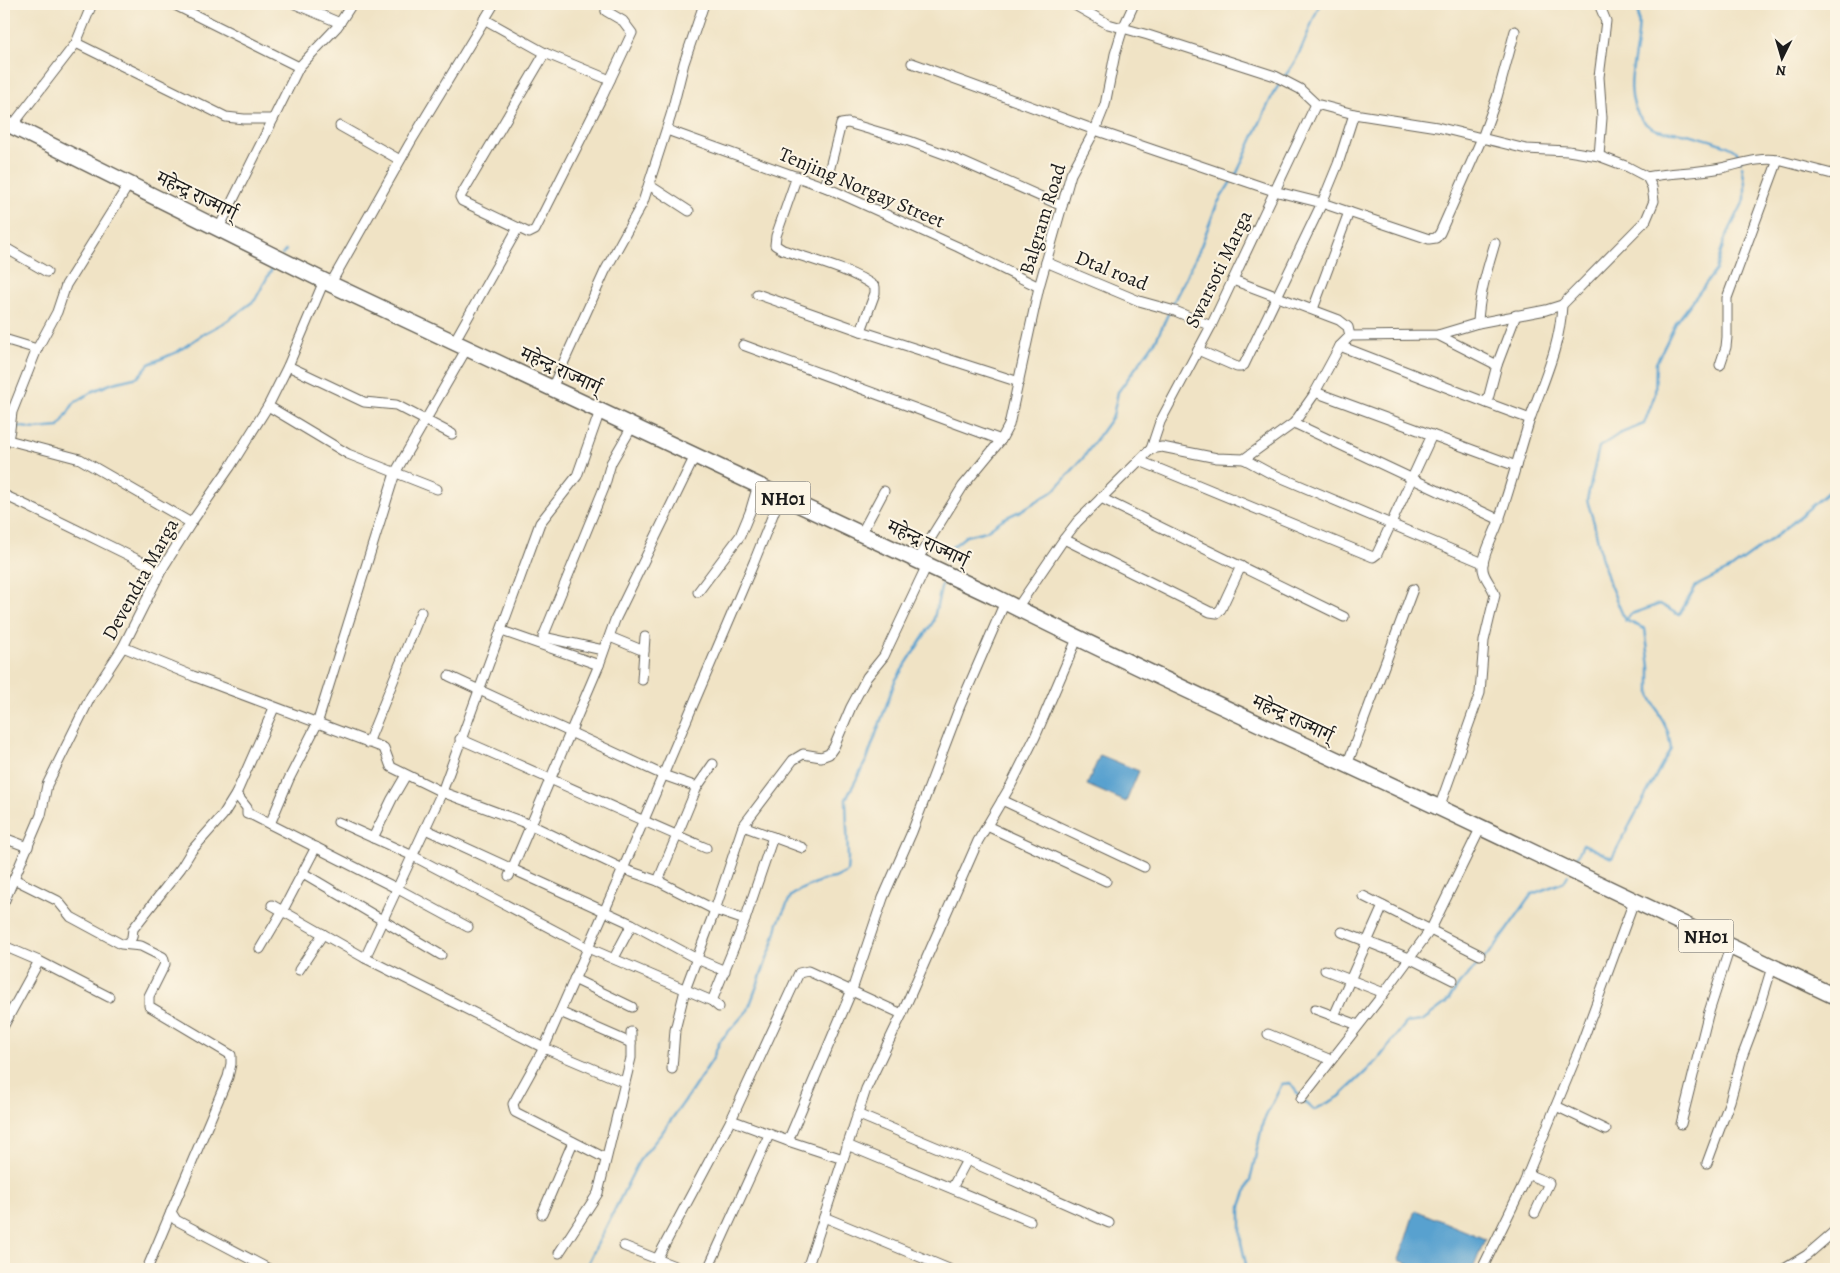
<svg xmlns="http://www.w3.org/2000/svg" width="1840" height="1273" font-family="Alegreya,'Noto Serif Devanagari',serif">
<rect width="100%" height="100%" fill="#fcf5e5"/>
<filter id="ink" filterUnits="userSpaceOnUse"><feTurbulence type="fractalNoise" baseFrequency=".02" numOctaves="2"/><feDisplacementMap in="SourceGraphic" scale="10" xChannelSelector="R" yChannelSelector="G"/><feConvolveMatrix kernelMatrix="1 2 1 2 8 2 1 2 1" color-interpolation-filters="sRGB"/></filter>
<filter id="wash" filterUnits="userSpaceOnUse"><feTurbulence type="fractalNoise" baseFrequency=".0096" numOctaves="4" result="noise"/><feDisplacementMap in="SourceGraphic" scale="20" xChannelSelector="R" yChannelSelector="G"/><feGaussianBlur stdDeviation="1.12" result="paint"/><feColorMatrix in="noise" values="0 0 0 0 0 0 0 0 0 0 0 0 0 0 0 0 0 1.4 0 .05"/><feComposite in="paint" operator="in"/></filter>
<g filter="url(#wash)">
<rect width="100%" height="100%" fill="#f0e3c5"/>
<!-- water -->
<g fill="#58a1cf" stroke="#3a5e76">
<polygon points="1100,755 1139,771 1126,802 1087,785"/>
<polygon points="1415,1210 1485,1239 1473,1269 1420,1269 1399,1260"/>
</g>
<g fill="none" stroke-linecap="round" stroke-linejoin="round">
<!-- stream -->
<g stroke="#58a1cf" stroke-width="2.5">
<path d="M1638 4C1639 17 1639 29 1637 42 1633 68 1624 97 1642 120 1653 133 1667 131 1681 133 1690 134 1731 145 1736 151 1738 153 1739 158 1741 161"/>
<path d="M1284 77C1302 56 1308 29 1320 4"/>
<polyline points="1236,175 1273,94 1281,82"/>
<polyline points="282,255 286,250"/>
<polyline points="1171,307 1199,251 1217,204 1232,180"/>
<polyline points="4,424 35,429 59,427 74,403 93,391 113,383 138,377 149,364 177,352 205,333 227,321 255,300 275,263"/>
<polyline points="943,560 951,548 966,536 986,531 1003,519 1022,510 1055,490 1083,458 1113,416 1118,392 1156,340 1169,312"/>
<polyline points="1625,620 1631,614 1660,604 1679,615 1696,586 1732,568 1784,530 1836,485"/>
<polyline points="1573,866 1583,844 1612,858 1671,748 1668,732 1650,695 1650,667 1645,629 1625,620 1610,585 1601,556 1594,523 1587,500 1599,447 1619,434 1644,424 1655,394 1656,363 1676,323 1716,270 1724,241 1745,199 1745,183 1742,166"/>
<polyline points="1807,991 1836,1007"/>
<polyline points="1304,1101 1314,1110 1339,1097 1377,1061 1406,1023 1422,1021 1446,1003 1460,983 1494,948 1532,894 1564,882 1568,875"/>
<polyline points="585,1269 639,1161 661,1134 691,1092 712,1060 720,1041 748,1010 773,943 778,923 791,896 800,890 823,880 835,878 847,872 848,858 846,799 867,759 895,681 933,622 942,584"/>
<polyline points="1247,1269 1241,1242 1241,1206 1250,1181 1263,1122 1282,1084 1290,1083 1300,1097"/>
</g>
</g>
</g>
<g filter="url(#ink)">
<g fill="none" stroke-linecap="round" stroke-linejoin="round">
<defs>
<g id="street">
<polyline points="173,4 299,67"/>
<polyline points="295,4 340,23"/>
<polyline points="1073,4 1108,24 1148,35 1275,76 1300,89 1316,104 1354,114"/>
<polyline points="484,19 545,53 610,80"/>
<polyline points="76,43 226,117 244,119 273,119"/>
<polyline points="545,53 460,197 462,201 529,233 535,230 603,95 632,33 623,21 606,11 609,4"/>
<polyline points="912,63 1095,130 1105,105 1115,54 1123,28 1134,4"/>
<polyline points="12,126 76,43 92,4"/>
<polyline points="340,126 400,160"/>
<polyline points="667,130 825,187 958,247 1039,287"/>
<polyline points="1599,156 1602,118 1599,77 1606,21 1599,4"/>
<path d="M797 176 776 236 775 245 783 250C807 258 856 271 875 287V293L861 331"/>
<path d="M1647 177C1672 172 1696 173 1721 168 1741 164 1758 157 1778 160"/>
<polyline points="649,185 689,211"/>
<polyline points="825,187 841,124 848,123 909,141 947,155 1062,206"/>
<polyline points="219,228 299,67 337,27 352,4"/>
<polyline points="4,247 47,272"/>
<polyline points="1046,262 1139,301 1175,311 1211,326"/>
<polyline points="1233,280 1339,320 1348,327 1350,336"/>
<polyline points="331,283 410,143 494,4"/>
<polyline points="757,294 861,331 1019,382"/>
<polyline points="1313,309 1349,212"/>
<path d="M1478 323C1479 295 1487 270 1495 243"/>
<polyline points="1438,335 1497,365 1516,315"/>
<polyline points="4,339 37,349"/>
<polyline points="454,342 518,228"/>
<polyline points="743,345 1001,440"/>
<polyline points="1340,346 1487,403 1530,419"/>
<polyline points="1720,365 1726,347 1727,337 1727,298 1778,160 1836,175"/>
<polyline points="288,366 364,402 396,405 452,434"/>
<polyline points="552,388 605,271 643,202 671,115 684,63 704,4"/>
<polyline points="1315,392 1516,466"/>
<polyline points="1487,403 1497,365"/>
<polyline points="268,406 348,454 437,489"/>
<polyline points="1294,423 1500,520"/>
<polyline points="8,440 80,459 191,523"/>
<polyline points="4,445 8,440 10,429 12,412 37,349 57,312 66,285 129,184"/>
<polyline points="1151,449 1160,422 1211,326 1316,104"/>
<polyline points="1244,459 1268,472 1483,563"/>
<polyline points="1140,461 1373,557 1377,554 1432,435"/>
<path d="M4 495C56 519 107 545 159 570L162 569"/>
<polyline points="1101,498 1344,617"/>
<polyline points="861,534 884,491"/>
<polyline points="1064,539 1210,612 1217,613 1221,609 1241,566"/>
<polyline points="917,560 963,486 1001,440 1009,425 1039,287 1062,206 1071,174 1095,130 1274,191 1322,203 1429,239 1436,238 1440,233 1482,138 1497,97 1515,31"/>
<polyline points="698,592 740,536 750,512 758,485"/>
<polyline points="1017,608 1064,539 1077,522 1151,449 1162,447 1217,458 1244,459 1294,423 1313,396 1340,346 1350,336 1438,335 1478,323 1546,310 1562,305 1646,220 1654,201 1652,187 1647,177 1628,167 1599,156 1568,151 1526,149 1437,127 1354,114 1338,164 1322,203 1244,365 1241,367 1237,367 1198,350"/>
<polyline points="502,631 599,665"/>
<polyline points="610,637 644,651 642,680"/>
<polyline points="606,643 603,650 543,637 604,488 611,463 633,425"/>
<polyline points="123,647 193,676 384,748 391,767 442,792 531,825 623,869 658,881 715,910 745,920"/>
<polyline points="644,651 645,637"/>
<polyline points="449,676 663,775 697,787"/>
<path d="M460 739C543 775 624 813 706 848"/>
<polyline points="368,743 421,612"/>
<polyline points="1347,765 1413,589"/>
<polyline points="236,794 247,808 247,814 252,815 398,889 468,927"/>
<polyline points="1002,800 1144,867"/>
<path d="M1439 808 1480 693 1484 641 1495 595C1492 584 1481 576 1483 564 1485 549 1496 532 1500 517 1511 485 1520 451 1530 419 1544 379 1560 347 1562 305"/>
<polyline points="338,822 413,856 588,948 712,1001 719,1007"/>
<polyline points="270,824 289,779 317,724 395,473 467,348"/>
<polyline points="743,826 803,848"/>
<polyline points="987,826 1106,881"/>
<polyline points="425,829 632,924 697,959 725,971"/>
<polyline points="4,838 28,847"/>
<polyline points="373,838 392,799 406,775"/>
<polyline points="303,873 441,955"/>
<polyline points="509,876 599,665 615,620 695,456"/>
<polyline points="14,879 58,901 71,917 121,944 141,946 163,957 165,964 149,996 149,1006 231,1055 231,1064 228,1077 171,1212 176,1220 269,1269"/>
<polyline points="658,881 697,787 713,764"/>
<polyline points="1363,896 1480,955"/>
<polyline points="4,902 41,815 47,785 91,696 123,647 162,569 191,523 230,467 268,406 288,366 324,281"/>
<polyline points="272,905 365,958 544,1048 624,1082"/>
<polyline points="1342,932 1409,958 1453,980"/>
<polyline points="128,944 132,937 133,929 181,868 192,850 223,815 236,794 274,708"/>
<polyline points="4,946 39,961 4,1025"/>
<polyline points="260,949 283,910 316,847"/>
<polyline points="365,958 442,792 540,523 577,476 600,411"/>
<polyline points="614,958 632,924"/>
<polyline points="39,961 109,997"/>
<polyline points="299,970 323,934"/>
<polyline points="1325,970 1384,993"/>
<polyline points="574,979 632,1007"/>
<polyline points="712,1001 745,920 773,837"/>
<polyline points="1315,1009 1358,1025"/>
<polyline points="560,1012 631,1043"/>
<polyline points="1334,1016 1383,906"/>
<polyline points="1268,1034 1331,1060"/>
<polyline points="672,1069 675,1030 685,990 715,910 743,826 793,760 803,754 821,757 829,754 834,747 851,707 867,677 884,656 927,565"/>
<polyline points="1301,1099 1384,993 1431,929 1481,827"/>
<polyline points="1556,1106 1606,1130"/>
<polyline points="857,1114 967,1160 1109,1223"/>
<polyline points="731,1120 788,1141 843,1159"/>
<polyline points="1681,1124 1708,1015 1730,947"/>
<polyline points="788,1141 852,990 883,898 912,832 960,706 1005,602"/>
<polyline points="847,1145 1030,1221"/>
<polyline points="605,1158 515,1112 513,1104 544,1048 623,869 754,562 780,497"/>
<polyline points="1707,1163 1730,1101 1742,1057 1756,1020 1772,967"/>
<polyline points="1527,1174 1549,1183 1535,1213"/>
<polyline points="952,1188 967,1160"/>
<polyline points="542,1214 573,1142"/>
<polyline points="824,1217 949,1269"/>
<polyline points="624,1246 682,1269"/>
<polyline points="559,1253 598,1193 631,1058 631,1032"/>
<polyline points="657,1259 731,1120 799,973 808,971 902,1014"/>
<polyline points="147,1269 171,1212"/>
<polyline points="708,1269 769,1135"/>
<polyline points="807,1269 866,1089 902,1014 978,841 1011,785 1035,737 1077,639"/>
<polyline points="1482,1269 1524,1183 1581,1045 1634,901"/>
<polyline points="1784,1269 1807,1255 1836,1230"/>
</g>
<path id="highway" d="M4 122 324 281 993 596C1153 677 1318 750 1480 827 1599 883 1717 941 1836 997"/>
</defs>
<!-- street casing -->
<use href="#street" stroke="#666257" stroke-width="11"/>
<!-- highway casing -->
<use href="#highway" stroke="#666257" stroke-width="18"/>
<!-- street -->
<use href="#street" stroke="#fff" stroke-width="9"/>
<!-- highway -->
<use href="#highway" stroke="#fff" stroke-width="15"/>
</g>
</g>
<g text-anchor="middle" stroke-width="4" stroke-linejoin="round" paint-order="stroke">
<!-- shield labels -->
<g fill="#fcf5e5" stroke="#5f5d58" stroke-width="1">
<rect x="755.5" y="481.5" width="55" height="33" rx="4"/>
<rect x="1678.5" y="919.5" width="55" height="33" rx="4"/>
</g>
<g font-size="19" font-weight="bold" fill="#1c1c1c">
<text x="783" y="505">NH01</text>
<text x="1706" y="943">NH01</text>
</g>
<!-- street labels -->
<g font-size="20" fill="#1c1c1c" stroke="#fcf5e5">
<text transform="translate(862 187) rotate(23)" y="7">Tenjing Norgay Street</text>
<text transform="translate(197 195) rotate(26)" y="7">महेन्द्र राज्मार्ग्</text>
<text transform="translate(1042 219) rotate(-73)" y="7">Balgram Road</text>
<text transform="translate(1218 269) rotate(-64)" y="7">Swarsoti Marga</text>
<text transform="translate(1112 270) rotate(22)" y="7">Dtal road</text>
<text transform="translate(561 370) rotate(25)" y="7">महेन्द्र राज्मार्ग्</text>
<text transform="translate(928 543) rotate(25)" y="7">महेन्द्र राज्मार्ग्</text>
<text transform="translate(140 579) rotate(-61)" y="7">Devendra Marga</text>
<text transform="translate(1293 718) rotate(25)" y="7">महेन्द्र राज्मार्ग्</text>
</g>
</g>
<!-- margin -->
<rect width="1840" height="1273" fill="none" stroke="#fcf5e5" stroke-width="20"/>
<!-- north arrow -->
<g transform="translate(1782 58) rotate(185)" stroke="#fcf5e5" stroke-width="4" paint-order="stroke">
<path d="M0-4L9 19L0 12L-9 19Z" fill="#1c1c1c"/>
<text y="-8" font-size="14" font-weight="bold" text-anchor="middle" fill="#1c1c1c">N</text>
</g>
</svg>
